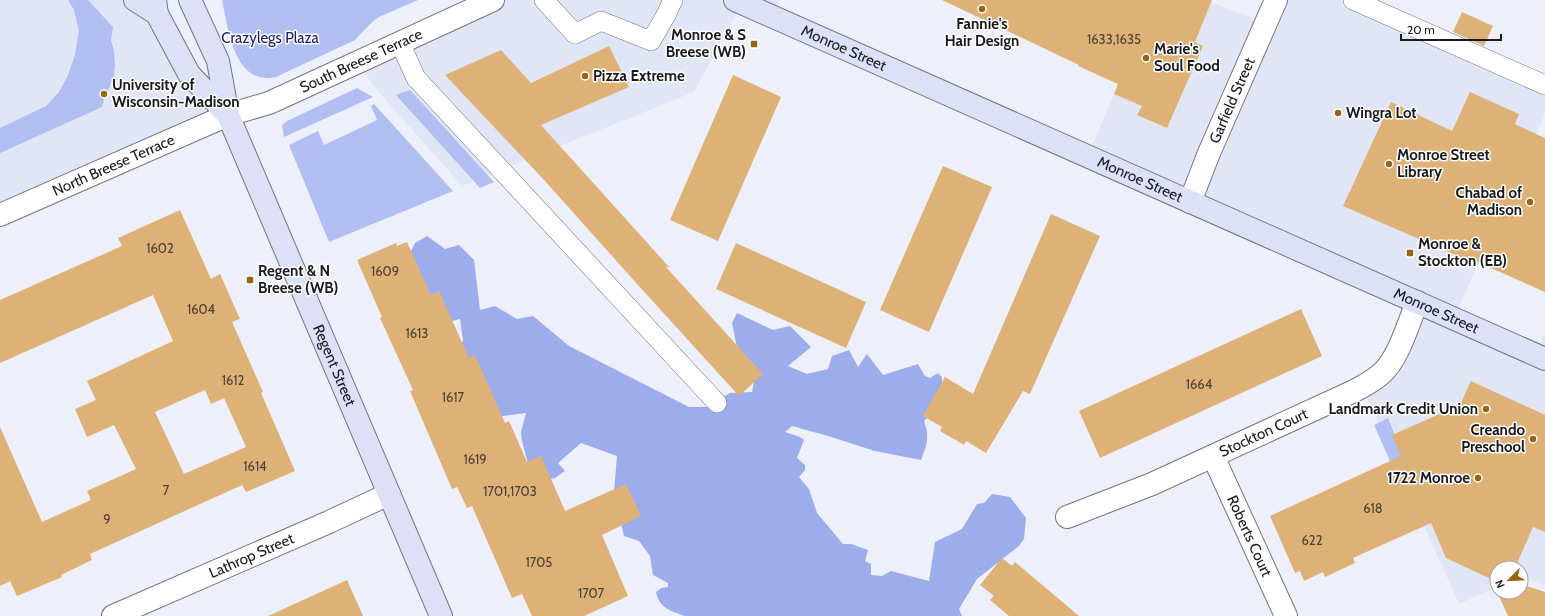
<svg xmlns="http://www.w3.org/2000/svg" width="1545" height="616" font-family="Cabin,sans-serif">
<rect width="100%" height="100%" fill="#edf0fa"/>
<!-- built -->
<g fill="#e1e6f7">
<polygon points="0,0 135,0 228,115 0,215"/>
<polygon points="493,0 780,0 773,17 742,3 694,92 462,186 383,97 355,62"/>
<polygon points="1206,0 1266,23 1276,0 1353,0 1545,85 1545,114 1454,318 1535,354 1545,332 1545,586 1521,576 1521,568 1497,568 1497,587 1459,604 1362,387 1417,302 1088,156 1118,84"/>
</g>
<!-- green -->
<g fill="#b1bef1">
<polygon points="68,0 88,0 113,27 111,40 114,51 115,66 114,76 110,86 105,95 102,107 0,153 0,128 46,106 59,92 68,75 75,55 79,31 74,10"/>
<path d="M222 0H418L379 17 372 22 355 40 276 77C234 87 228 28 222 0Z"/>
<polygon points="357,88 373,97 284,137 282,125 287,121"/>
<polygon points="410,90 494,182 480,188 396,95"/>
<polygon points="374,104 453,191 329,242 289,145 318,131 324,145 377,120 371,106"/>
<polygon points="1388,418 1430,522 1419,526 1374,425"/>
</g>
<!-- forest -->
<path fill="#9daceb" d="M427 236 445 249 459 245 474 260 480 310 495 306 517 319 533 316 569 346 689 407H706L730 393 752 392 756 372 739 357 732 323 737 313 773 330 790 326 811 347 788 366 807 374 828 369 832 356 849 350 858 367 867 354 883 375 918 364 925 376 930 378 938 373 942 377V386L936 410 924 421C930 437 927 444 921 460L875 451 828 436 792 426 785 432 800 437 804 440 797 458 805 465V470L799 477 809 489 817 513 843 544H851L868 550 865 561 871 564V575L882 576 891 571 929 581 935 542 962 529 977 504 984 503 992 494 1010 497 1026 518 1024 539 1019 546 977 579 959 609 962 616H685C671 611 659 608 656 592L661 588 668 587V583L653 575 650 556 639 541 624 536 614 492 617 456 581 443 558 463 565 471 555 478 541 480 529 467 522 441 521 432 526 413 503 416 482 414 458 357 463 340 460 319 440 324 410 253 415 243Z"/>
<!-- building -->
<g fill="#deb276" fill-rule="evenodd">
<polygon points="942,0 1212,0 1195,42 1203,46 1167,128 1137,115 1142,106 1114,94 1118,84 1078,66 1079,65"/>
<polygon points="1462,12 1493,26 1484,46 1453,32"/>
<polygon points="609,46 629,87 541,125 670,268 665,266 763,374 739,396 638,285 544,180 445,75 501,50 531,83"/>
<polygon points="733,75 781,97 718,241 670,220"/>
<polygon points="1470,92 1519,114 1515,124 1545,138 1545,292 1477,262 1476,264 1343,206 1391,102 1452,131"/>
<polygon points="943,166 992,187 929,332 880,310"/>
<path d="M180 210 211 279 220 274 240 319 232 322 263 392 261 393 295 471 246 492 242 485 90 554 92 560 61 575 62 577 17 596 10 581 0 586V427L42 522 91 500 87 491 136 469 114 425 87 437 75 409 96 400 87 381 173 341 153 295 0 363V300L122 246 118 238ZM205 390 211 404 224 398 246 447 184 474 155 412Z"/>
<polygon points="1051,214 1100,236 1030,394 1023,391 986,453 966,441 964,445 940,431 942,427 923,416 945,377 973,394"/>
<polygon points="407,242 431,295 439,291 469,358 475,355 505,423 509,421 527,462 541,456 565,511 626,484 641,516 602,535 628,596 584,616 532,616 522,594 512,598 472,506 467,508 457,487 452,489 410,391 413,390 380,318 382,317 357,260 396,243 397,246"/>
<polygon points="736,243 866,302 846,348 716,289"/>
<polygon points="1301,309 1322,356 1100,458 1079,411"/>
<polygon points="1471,381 1545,415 1545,532 1533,527 1515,568 1497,568 1497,592 1491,579 1446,558 1431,523 1353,558 1355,563 1325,577 1323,572 1304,581 1300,571 1295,573 1270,516 1401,456 1392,435 1460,405"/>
<polygon points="1002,558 1012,566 1015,562 1079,616 1009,616 990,600 994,596 980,585"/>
<polygon points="347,580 363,616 268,616"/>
<polygon points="1521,584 1545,592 1545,616 1508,616 1497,592 1521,592"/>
</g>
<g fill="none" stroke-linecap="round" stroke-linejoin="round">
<defs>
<g id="service">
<polyline points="544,0 575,34 601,21 651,41 666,15 673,0"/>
<polyline points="1353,0 1545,85"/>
<polyline points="400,43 416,78 717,403"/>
</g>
<g id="minor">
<path id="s1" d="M1190 202 1209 153 1276 0"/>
<path id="s2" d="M1213 456 1286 616"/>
<path id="s3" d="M1067 517 1152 484 1352 392C1362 387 1373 381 1381 374 1398 360 1409 322 1417 302"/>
<path id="s4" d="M113 616 329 522 389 494"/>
</g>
<g id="tertiary">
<path id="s5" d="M0 215 228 115 269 103 493 0"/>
</g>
<g id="secondary">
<polyline points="135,0 157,14"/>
<polyline points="155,0 157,14 189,74 228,115"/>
<path id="s6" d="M190 0 218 61 228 115 441 616"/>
<path id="s7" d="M735 0 1545 359"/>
</g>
</defs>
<!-- service casing -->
<use href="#service" stroke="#73757e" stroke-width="20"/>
<!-- minor casing -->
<use href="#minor" stroke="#73757e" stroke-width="24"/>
<!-- tertiary casing -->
<use href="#tertiary" stroke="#73757e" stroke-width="24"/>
<!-- secondary casing -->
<use href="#secondary" stroke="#73757e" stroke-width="24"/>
<!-- service -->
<use href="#service" stroke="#fff" stroke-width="19"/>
<!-- minor -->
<use href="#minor" stroke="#fff" stroke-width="22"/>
<!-- tertiary -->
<use href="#tertiary" stroke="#fff" stroke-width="22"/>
<!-- secondary -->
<use href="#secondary" stroke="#dce1f8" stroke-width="22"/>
</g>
<!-- markers -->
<g fill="#956615" stroke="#fff" stroke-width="1.5">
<circle cx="982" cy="9" r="4"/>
<rect x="750" y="40" width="8" height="8" rx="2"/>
<circle cx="1146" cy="58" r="4"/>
<circle cx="585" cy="76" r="4"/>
<circle cx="104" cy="94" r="4"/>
<circle cx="1338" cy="113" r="4"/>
<circle cx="1389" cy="164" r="4"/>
<circle cx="1530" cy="202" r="4"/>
<rect x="1406" y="249" width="8" height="8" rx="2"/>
<rect x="246" y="276" width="8" height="8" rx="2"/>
<circle cx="1486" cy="409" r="4"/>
<circle cx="1533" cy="439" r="4"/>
<circle cx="1478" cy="478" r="4"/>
</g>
<g text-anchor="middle" stroke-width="3" stroke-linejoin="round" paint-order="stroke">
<!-- number labels -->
<g font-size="13" fill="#4a4034">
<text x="1114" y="44">1633,1635</text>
<text x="160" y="253">1602</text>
<text x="385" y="276">1609</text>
<text x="201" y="314">1604</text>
<text x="417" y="338">1613</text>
<text x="233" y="385">1612</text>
<text x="1199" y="389">1664</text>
<text x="453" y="402">1617</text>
<text x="475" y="464">1619</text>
<text x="255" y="471">1614</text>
<text x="166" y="495">7</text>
<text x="510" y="496">1701,1703</text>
<text x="1373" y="513">618</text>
<text x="107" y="524">9</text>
<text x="1312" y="545">622</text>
<text x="539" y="567">1705</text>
<text x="591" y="598">1707</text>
</g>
<!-- poi labels -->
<g font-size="15" font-weight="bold" fill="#191a1e" stroke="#fff" text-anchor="start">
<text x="982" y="29" text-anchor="middle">Fannie's<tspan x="982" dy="17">Hair Design</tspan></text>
<text x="746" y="40" text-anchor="end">Monroe &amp; S<tspan x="746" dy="17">Breese (WB)</tspan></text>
<text x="1154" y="54">Marie's<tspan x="1154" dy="17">Soul Food</tspan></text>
<text x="593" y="81">Pizza Extreme</text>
<text x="112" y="90">University of<tspan x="112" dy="17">Wisconsin-Madison</tspan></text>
<text x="1346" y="118">Wingra Lot</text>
<text x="1397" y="160">Monroe Street<tspan x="1397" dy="17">Library</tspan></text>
<text x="1522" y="198" text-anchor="end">Chabad of<tspan x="1522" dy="17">Madison</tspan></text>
<text x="1418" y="249">Monroe &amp;<tspan x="1418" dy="17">Stockton (EB)</tspan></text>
<text x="258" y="276">Regent &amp; N<tspan x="258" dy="17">Breese (WB)</tspan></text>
<text x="1478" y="414" text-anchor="end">Landmark Credit Union</text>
<text x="1525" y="435" text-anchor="end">Creando<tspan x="1525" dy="17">Preschool</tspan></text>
<text x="1470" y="483" text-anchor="end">1722 Monroe</text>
</g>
<!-- park labels -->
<g font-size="15" fill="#1c1f67" stroke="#fff">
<text x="270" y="43">Crazylegs Plaza</text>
</g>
<!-- street labels -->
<g font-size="15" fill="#191a1e" stroke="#fff">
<text dy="5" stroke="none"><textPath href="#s7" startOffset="119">Monroe Street</textPath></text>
<text dy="5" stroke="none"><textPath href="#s5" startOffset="393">South Breese Terrace</textPath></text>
<text dy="5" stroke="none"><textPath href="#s1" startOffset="110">Garfield Street</textPath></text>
<text dy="5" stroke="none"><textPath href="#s5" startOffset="124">North Breese Terrace</textPath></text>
<text dy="5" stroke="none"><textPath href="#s7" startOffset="443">Monroe Street</textPath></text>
<text dy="5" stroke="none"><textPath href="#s7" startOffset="767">Monroe Street</textPath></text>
<text dy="5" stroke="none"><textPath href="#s6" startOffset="394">Regent Street</textPath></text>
<text dy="5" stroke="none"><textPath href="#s3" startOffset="214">Stockton Court</textPath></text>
<text dy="5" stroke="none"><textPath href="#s2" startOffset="88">Roberts Court</textPath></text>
<text dy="5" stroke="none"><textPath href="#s4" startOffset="151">Lathrop Street</textPath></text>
</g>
</g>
<!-- north arrow -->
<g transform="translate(1509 580) rotate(246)"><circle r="19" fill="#ffffff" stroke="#a3a3a5"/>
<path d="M0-3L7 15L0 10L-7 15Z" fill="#956615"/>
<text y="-6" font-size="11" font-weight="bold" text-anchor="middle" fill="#191a1e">N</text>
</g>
<!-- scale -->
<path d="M1401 34v6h100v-6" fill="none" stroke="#191a1e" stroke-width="2"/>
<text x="1407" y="34" font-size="12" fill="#191a1e" stroke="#ffffff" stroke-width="3" paint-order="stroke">20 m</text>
</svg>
